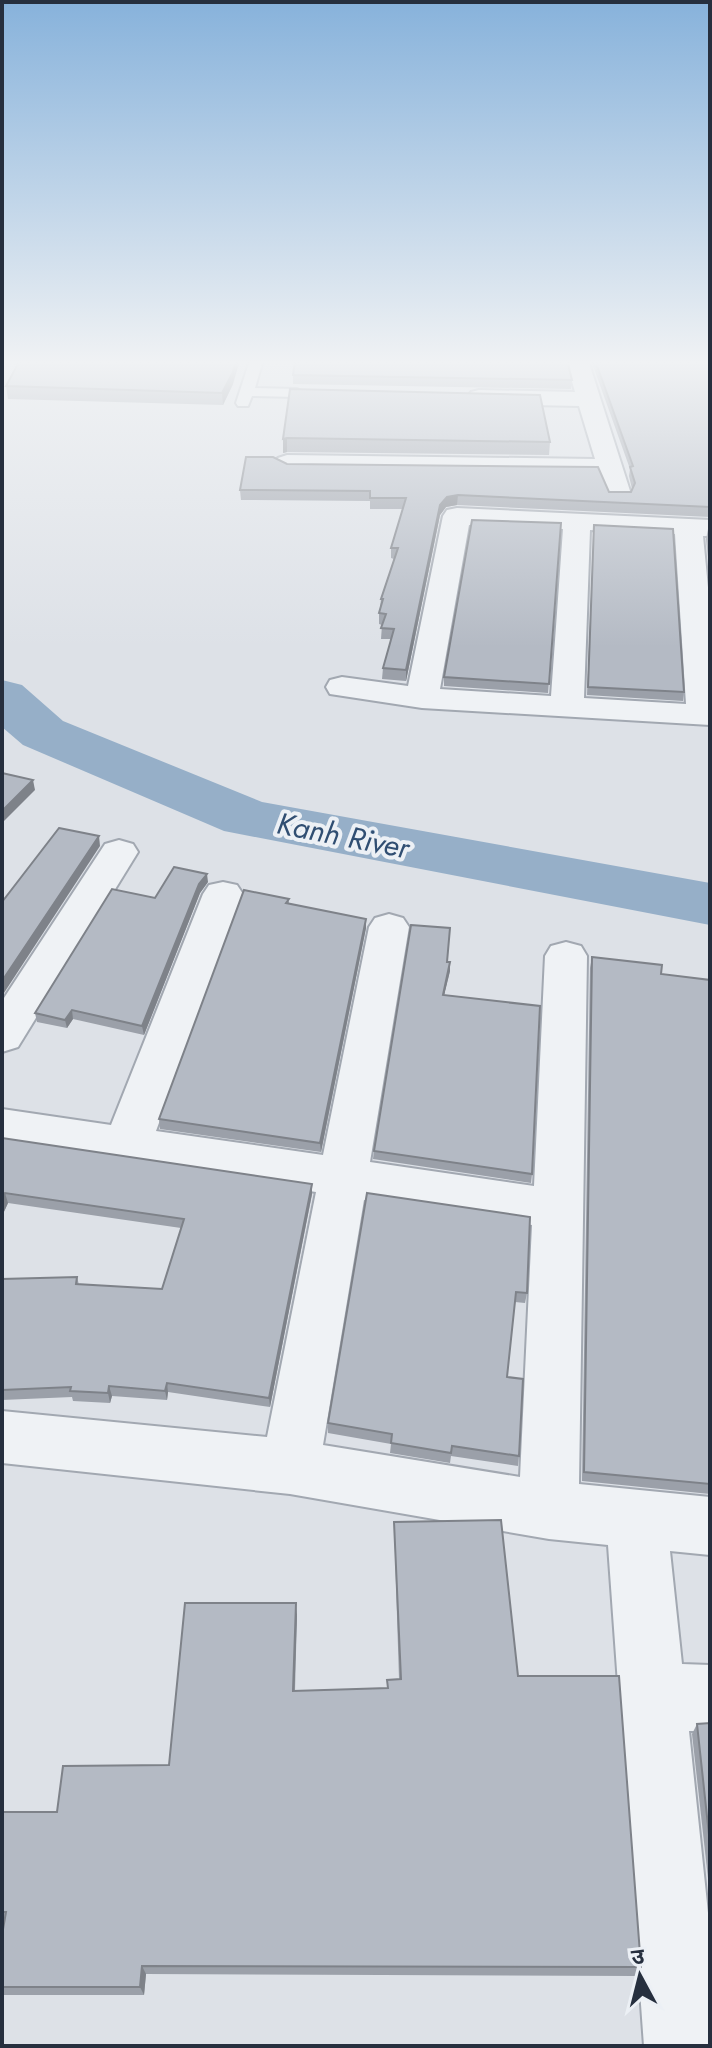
<svg xmlns="http://www.w3.org/2000/svg" width="712" height="2048" font-family="Jost,'Noto Sans Devanagari',sans-serif">
<rect width="100%" height="100%" fill="#dde1e7"/>
<g fill="none" stroke-linecap="round" stroke-linejoin="round">
<!-- river -->
<polygon fill="#96afc8" fill-rule="evenodd" points="2,680 22,685 63,721 262,802 710,883 710,925 224,831 23,745 2,727"/>
<defs>
<polygon id="lane" points="250,360 263,360 255,388 297,389 304,393 297,397 252,396 248,406 238,406 236,403"/>
<g id="street">
<polygon points="566,360 588,360 631,494 627,500 609,500 599,474 287,471 278,468 274,463 278,458 287,455 595,459 579,406 479,404 471,402 467,397 471,392 479,390 575,392"/>
<polygon points="678,360 710,360 710,368 689,367"/>
<path d="M457 508 710 520V536H703L710 608V725L422 708 330 694 326 687 330 680 342 677 408 686 443 516 447 510ZM469 525 563 529 551 696 440 689ZM590 530 675 534 686 704 584 698Z"/>
<polygon points="119,840 133,844 138,852 18,1047 2,1052 2,1001 105,844"/>
<path d="M223 882 237 885 243 894 156 1131 323 1155 369 927 375 918 389 914 403 918 409 927 370 1162 534 1186 545 956 551 946 566 942 581 946 587 956 579 1484 710 1497V1555L670 1551 682 1664 710 1665V1731H689L710 1932V2046H644L608 1545 549 1539 290 1494 2 1463V1411L267 1437 316 1192 2 1145V1109L111 1125 203 894 209 885ZM364 1200 532 1225 520 1477 323 1445Z"/>
</g>
</defs>
<!-- lane casing -->
<use href="#lane" stroke="#a2a8b1" stroke-width="4"/>
<!-- street casing -->
<use href="#street" stroke="#a2a8b1" stroke-width="4"/>
<!-- lane -->
<use href="#lane" fill="#eff2f5" fill-rule="evenodd"/>
<!-- street -->
<use href="#street" fill="#eff2f5" fill-rule="evenodd"/>
</g>
<!-- wall -->
<g fill="#9ba0a9">
<polygon points="591,360 710,361 710,517 457,505 446,507 440,515 406,681 382,679 383,668 391,639 381,639 382,625 379,624 379,613 380,608 381,599 394,559 391,558 391,548 403,509 370,509 370,501 241,500 240,490 287,464 609,492 631,492 632,489 629,476 630,469"/>
<polygon points="293,375 572,380 571,389 293,384"/>
<polygon points="233,384 223,405 8,399 6,386"/>
<polygon points="290,389 550,442 549,455 287,452 283,453 283,439"/>
<polygon points="561,523 548,693 444,686 444,677"/>
<polygon points="594,525 684,692 683,701 587,695"/>
<polygon points="710,528 710,577 706,539 708,529"/>
<polygon points="208,882 200,893 144,1035 73,1019 67,1028 37,1022 35,1013 155,898"/>
<polygon points="289,899 289,904 366,919 366,928 321,1152 160,1129 159,1119"/>
<polygon points="592,957 661,974 710,980 710,1494 582,1481 590,968"/>
<polygon points="448,962 450,962 450,971 444,995 532,1174 531,1183 373,1159 374,1151"/>
<polygon points="2,1138 312,1194 270,1407 168,1392 167,1400 112,1396 110,1403 73,1401 72,1397 2,1400 2,1279 77,1277 79,1285 162,1289 181,1228 8,1203 2,1216"/>
<polygon points="367,1193 527,1293 525,1303 515,1302 507,1377 519,1456 518,1466 451,1456 450,1463 390,1453 391,1444 328,1433 328,1423"/>
<polygon points="394,1522 518,1676 641,1967 636,1976 146,1974 144,1995 2,1995 2,1935 4,1921 2,1921 2,1812 57,1812 169,1765 297,1615 295,1691 387,1688 387,1680 399,1679"/>
<polygon points="710,1723 710,1896 692,1734 697,1724"/>
</g>
<!-- shaded-wall -->
<g fill="#7e8289">
<polygon points="236,360 240,360 233,384 223,405 222,393"/>
<polygon points="287,438 287,452 283,453 283,439"/>
<polygon points="458,495 457,505 446,507 440,515 406,681 406,670 440,505 447,497"/>
<polygon points="33,780 35,790 2,823 2,811"/>
<polygon points="99,836 100,846 2,996 2,981"/>
<polygon points="207,874 208,882 200,893 144,1035 142,1026 199,884"/>
<polygon points="366,919 366,928 321,1152 320,1143"/>
<polygon points="450,962 450,971 442,1004 443,995"/>
<polygon points="72,1010 73,1019 67,1028 65,1020"/>
<polygon points="312,1184 312,1194 270,1407 269,1398"/>
<polygon points="5,1193 8,1203 2,1216 2,1199"/>
<polygon points="167,1383 168,1392 167,1400 165,1391"/>
<polygon points="109,1386 112,1396 110,1403 108,1393"/>
<polygon points="296,1603 297,1615 294,1703 293,1691"/>
<polygon points="142,1966 146,1974 144,1995 140,1987"/>
</g>
<!-- building -->
<g fill="#b4bac4" stroke="#7e8289" stroke-width="2">
<polygon points="20,360 236,360 233,372 222,393 6,386"/>
<polygon points="295,360 567,360 572,380 293,375"/>
<polygon points="595,360 710,361 710,507 458,495 447,497 440,505 406,670 383,668 394,629 381,628 386,614 379,613 383,599 381,599 398,548 391,548 406,498 370,498 370,491 240,490 246,457 273,457 287,464 598,467 609,492 631,492 635,483 630,467 633,466"/>
<polygon points="290,389 540,395 550,442 287,438 283,439"/>
<polygon points="472,520 561,523 549,684 444,677"/>
<polygon points="594,525 673,529 684,692 588,687"/>
<polygon points="2,773 33,780 2,811"/>
<polygon points="59,828 99,836 2,981 2,902"/>
<polygon points="174,867 207,874 199,884 142,1026 72,1010 65,1020 35,1013 112,889 155,898"/>
<polygon points="244,890 289,899 286,903 366,919 320,1143 159,1119"/>
<polygon points="411,925 450,928 447,962 450,962 443,995 540,1006 532,1174 374,1151"/>
<polygon points="592,957 662,965 661,974 710,980 710,1484 584,1472"/>
<polygon points="2,1138 312,1184 269,1398 167,1383 165,1391 109,1386 108,1393 70,1391 71,1387 2,1390 2,1279 77,1277 76,1284 162,1289 184,1219 5,1193 2,1199"/>
<polygon points="367,1193 530,1217 527,1293 516,1292 507,1377 523,1379 519,1456 452,1446 451,1453 391,1443 392,1434 328,1423"/>
<polygon points="501,1520 518,1676 619,1676 641,1967 142,1966 140,1987 2,1987 2,1935 6,1912 2,1912 2,1812 57,1812 63,1766 169,1765 185,1603 296,1603 293,1691 388,1688 387,1680 401,1679 394,1522"/>
<polygon points="710,1723 710,1844 697,1724"/>
</g>
<!-- sky -->
<linearGradient id="sky" x2="0" y2="1"><stop stop-color="#87b2db"/><stop offset="0.56" stop-color="#f0f2f4"/><stop offset="1" stop-color="#f0f2f4" stop-opacity="0"/></linearGradient>
<rect width="712" height="647" fill="url(#sky)"/>
<g text-anchor="middle" stroke-width="8" stroke-linejoin="round" paint-order="stroke">
<!-- water labels -->
<g font-size="30" font-style="italic" fill="#304e72" stroke="#ecf0f5">
<text transform="translate(343 836) rotate(11)" y="10">Kanh River</text>
</g>
</g>
<!-- border -->
<rect width="712" height="2048" fill="none" stroke="#262f3e" stroke-width="8"/>
<!-- north arrow -->
<g transform="translate(640 1976) rotate(353)" stroke="#ecf0f5" stroke-width="6" paint-order="stroke">
<path d="M0-6L14 30L0 20L-14 30Z" fill="#262f3e"/>
<text y="-12" font-size="22" font-weight="bold" text-anchor="middle" fill="#262f3e">उ</text>
</g>
</svg>
